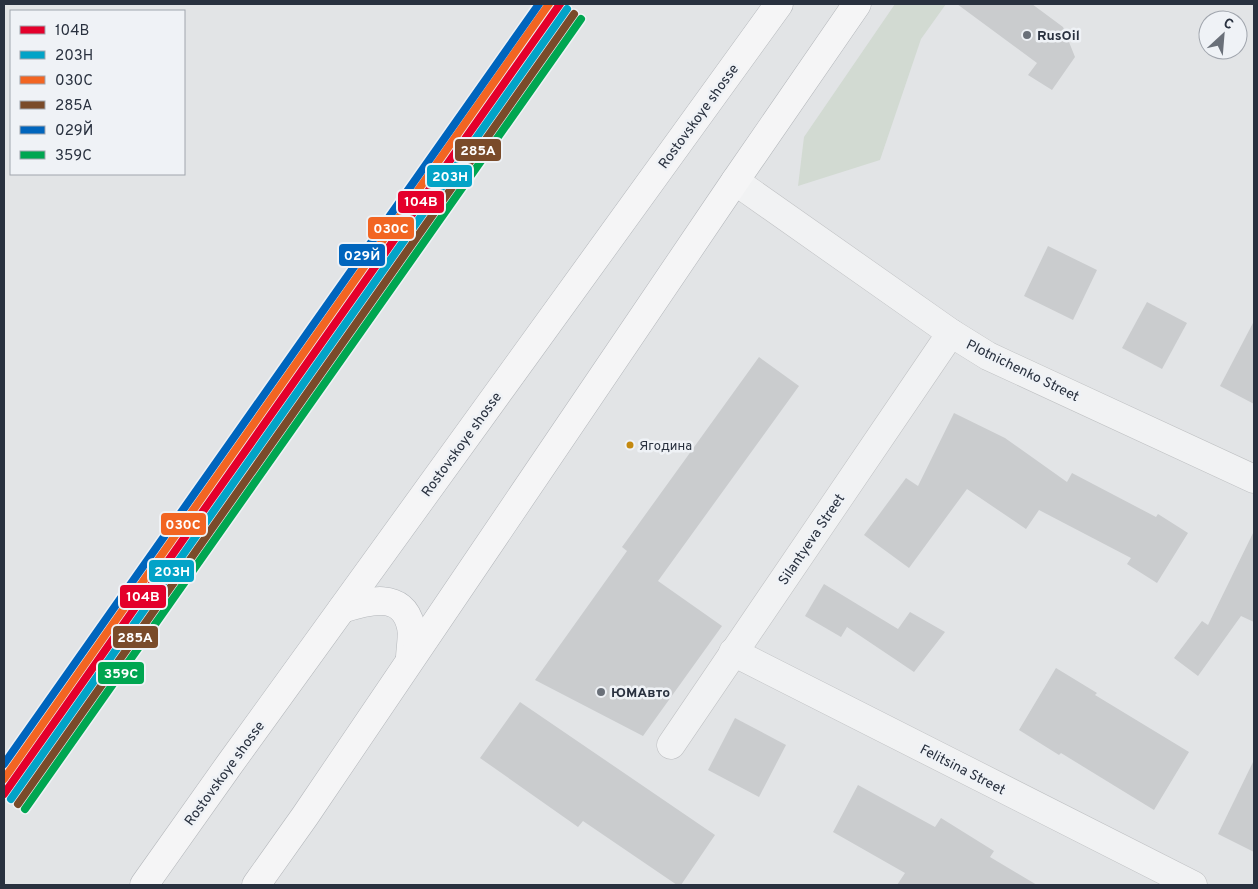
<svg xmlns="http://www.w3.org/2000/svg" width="1258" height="889" font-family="Overpass,sans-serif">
<rect width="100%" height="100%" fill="#e2e4e6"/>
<!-- green -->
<polygon fill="#d2dad2" points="895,4 946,4 921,39 880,160 798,186 804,137"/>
<!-- building -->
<g fill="#caccce">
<polygon points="957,4 1032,4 1063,27 1075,57 1052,90 1028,75 1037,63"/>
<polygon points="1048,246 1097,270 1073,320 1024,296"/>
<polygon points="1147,302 1187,323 1162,369 1122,348"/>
<polygon points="1254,321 1254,404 1220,386"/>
<polygon points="759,357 799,386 658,581 722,626 643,736 535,680 627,551 622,547"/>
<polygon points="954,413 1005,438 1067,482 1072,473 1156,517 1158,514 1188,533 1157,583 1127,564 1131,558 1039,510 1026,529 967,489 909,568 864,535 906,478 918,486"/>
<polygon points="1254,531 1254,622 1241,616 1198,676 1174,658 1202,621 1208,625"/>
<polygon points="824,584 898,629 910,612 945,632 914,672 847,627 841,637 805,616"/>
<polygon points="1056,668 1097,693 1095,695 1189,752 1154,810 1061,753 1059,755 1019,730"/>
<polygon points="520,702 715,835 681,885 677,885 583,821 578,827 480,758"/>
<polygon points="735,718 786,745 759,797 708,770"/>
<polygon points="1254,760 1254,852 1218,834"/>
<polygon points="858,785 935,827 941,818 994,851 990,857 1037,885 897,885 905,873 833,832"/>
</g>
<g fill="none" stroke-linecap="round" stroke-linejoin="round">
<defs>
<g id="street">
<polyline points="735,181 951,333 988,356 1254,479"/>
<polyline points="733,652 1193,885"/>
<polyline points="671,745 951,333"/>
</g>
<g id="highway">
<path d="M342 609C367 601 403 590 411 627 413 637 410 649 410 659"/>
<polyline points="144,885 229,765 779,4"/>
<polyline points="256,885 305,816 735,181 857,4"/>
</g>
</defs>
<!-- street casing -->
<use href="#street" stroke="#c0c2c4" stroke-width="29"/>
<!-- highway casing -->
<use href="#highway" stroke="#b4b7bb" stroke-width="29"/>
<!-- street -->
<use href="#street" stroke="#f1f2f3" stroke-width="28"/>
<!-- highway -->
<use href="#highway" stroke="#f5f5f6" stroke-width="28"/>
<defs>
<polyline id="rail-1" points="4,794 560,4"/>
<polyline id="rail-2" points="11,799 567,9"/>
<polyline id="rail-3" points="4,779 549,4"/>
<polyline id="rail-4" points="18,804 574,14"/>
<polyline id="rail-5" points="4,764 539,4"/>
<polyline id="rail-6" points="25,809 581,19"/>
</defs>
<!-- rail-1 casing -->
<use href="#rail-1" stroke="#eff2f6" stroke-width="11"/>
<!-- rail-2 casing -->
<use href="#rail-2" stroke="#eff2f6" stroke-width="11"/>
<!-- rail-3 casing -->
<use href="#rail-3" stroke="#eff2f6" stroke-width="11"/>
<!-- rail-4 casing -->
<use href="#rail-4" stroke="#eff2f6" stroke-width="11"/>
<!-- rail-5 casing -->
<use href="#rail-5" stroke="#eff2f6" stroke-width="11"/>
<!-- rail-6 casing -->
<use href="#rail-6" stroke="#eff2f6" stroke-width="11"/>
<!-- rail-1 -->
<use href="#rail-1" stroke="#e4002b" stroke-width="8"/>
<!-- rail-2 -->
<use href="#rail-2" stroke="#02a3c7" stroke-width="8"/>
<!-- rail-3 -->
<use href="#rail-3" stroke="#f26522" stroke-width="8"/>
<!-- rail-4 -->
<use href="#rail-4" stroke="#7a4b2a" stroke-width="8"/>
<!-- rail-5 -->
<use href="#rail-5" stroke="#0065bd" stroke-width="8"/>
<!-- rail-6 -->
<use href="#rail-6" stroke="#00a651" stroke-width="8"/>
</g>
<!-- markers -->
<g fill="#6a7079" stroke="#eff2f6" stroke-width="2">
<circle cx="1027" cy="35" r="5"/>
<circle cx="601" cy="692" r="5"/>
</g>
<circle fill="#c48910" stroke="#eff2f6" stroke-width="2" cx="630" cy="445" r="4.5"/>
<g text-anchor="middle" stroke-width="5" stroke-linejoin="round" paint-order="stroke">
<!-- bus labels -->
<g font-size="13" fill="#29313f" stroke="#eff2f6" text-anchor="start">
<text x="639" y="450">Ягодина</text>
</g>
<!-- poi labels -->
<g font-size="14" font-weight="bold" fill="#29313f" stroke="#eff2f6" text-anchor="start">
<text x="1037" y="40">RusOil</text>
<text x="611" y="697">ЮМАвто</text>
</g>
<!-- street labels -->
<g font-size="14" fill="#29313f" stroke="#eff2f6">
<text transform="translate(698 116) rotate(-54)" y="5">Rostovskoye shosse</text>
<text transform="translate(1023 370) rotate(26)" y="5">Plotnichenko Street</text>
<text transform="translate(461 444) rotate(-54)" y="5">Rostovskoye shosse</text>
<text transform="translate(811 539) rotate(-56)" y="5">Silantyeva Street</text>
<text transform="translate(963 769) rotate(27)" y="5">Felitsina Street</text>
<text transform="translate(224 773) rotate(-54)" y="5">Rostovskoye shosse</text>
</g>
</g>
<g stroke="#eff2f6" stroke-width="2">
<rect x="454" y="138" width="48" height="24" rx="5" fill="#7a4b2a"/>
<rect x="426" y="164" width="47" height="24" rx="5" fill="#02a3c7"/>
<rect x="397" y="190" width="48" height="24" rx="5" fill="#e4002b"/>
<rect x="367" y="216" width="48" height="24" rx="5" fill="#f26522"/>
<rect x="338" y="243" width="48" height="24" rx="5" fill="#0065bd"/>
<rect x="160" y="512" width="47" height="24" rx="5" fill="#f26522"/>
<rect x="148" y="559" width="47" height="24" rx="5" fill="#02a3c7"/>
<rect x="119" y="584" width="48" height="25" rx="5" fill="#e4002b"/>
<rect x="112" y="625" width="47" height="24" rx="5" fill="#7a4b2a"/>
<rect x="97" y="661" width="48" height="24" rx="5" fill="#00a651"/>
</g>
<g font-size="14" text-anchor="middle" font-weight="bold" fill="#fff">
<text x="478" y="155">285А</text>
<text x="450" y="181">203Н</text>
<text x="421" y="206">104В</text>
<text x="391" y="233">030C</text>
<text x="362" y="260">029Й</text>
<text x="183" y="529">030C</text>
<text x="172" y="576">203Н</text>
<text x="143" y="601">104В</text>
<text x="135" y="642">285А</text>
<text x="121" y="678">359С</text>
</g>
<!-- border -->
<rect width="1258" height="889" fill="none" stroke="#29313f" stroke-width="10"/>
<!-- legend -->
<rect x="10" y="10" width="175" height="165" fill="#eff2f6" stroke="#a0a5ad"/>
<rect x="20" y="26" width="25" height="8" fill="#e4002b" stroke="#a0a5ad"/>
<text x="55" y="35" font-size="15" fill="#29313f">104В</text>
<rect x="20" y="51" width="25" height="8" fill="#02a3c7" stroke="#a0a5ad"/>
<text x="55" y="60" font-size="15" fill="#29313f">203Н</text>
<rect x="20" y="76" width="25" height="8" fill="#f26522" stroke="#a0a5ad"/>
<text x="55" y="85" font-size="15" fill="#29313f">030C</text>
<rect x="20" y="101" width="25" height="8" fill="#7a4b2a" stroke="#a0a5ad"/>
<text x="55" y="110" font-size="15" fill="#29313f">285А</text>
<rect x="20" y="126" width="25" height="8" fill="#0065bd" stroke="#a0a5ad"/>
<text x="55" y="135" font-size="15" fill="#29313f">029Й</text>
<rect x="20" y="151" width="25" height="8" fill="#00a651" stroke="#a0a5ad"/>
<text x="55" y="160" font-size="15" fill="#29313f">359С</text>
<!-- north arrow -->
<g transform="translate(1223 35) rotate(26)"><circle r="24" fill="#eff2f6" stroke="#a0a5ad"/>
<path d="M0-4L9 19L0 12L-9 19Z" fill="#6a7079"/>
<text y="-8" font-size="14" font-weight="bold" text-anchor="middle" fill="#29313f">С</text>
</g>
</svg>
